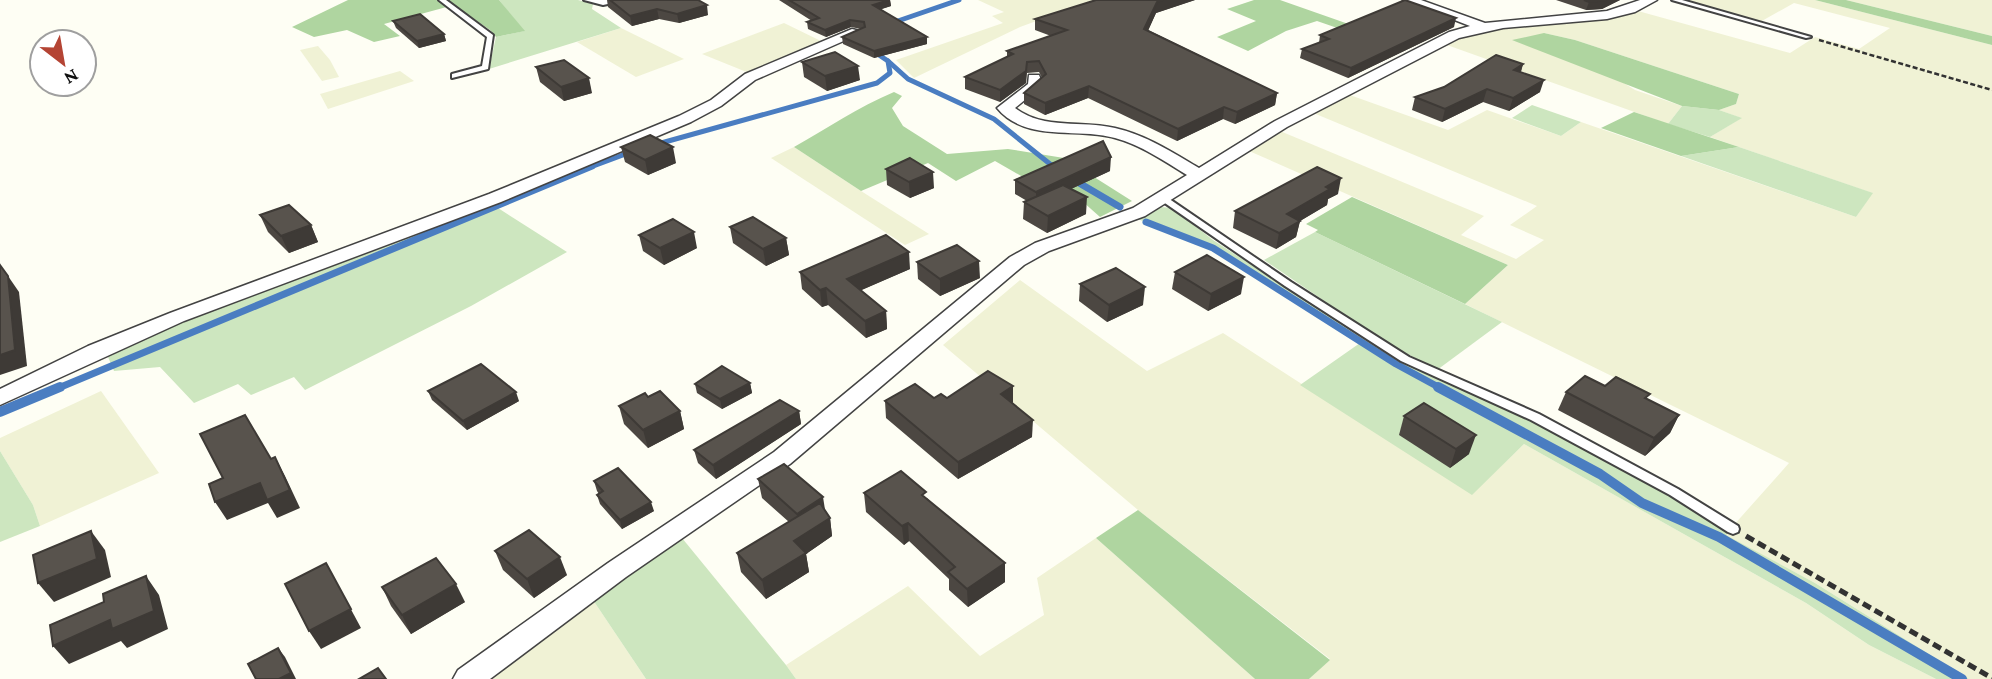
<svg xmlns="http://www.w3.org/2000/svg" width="1992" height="679" font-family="'Crimson Pro',serif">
<rect width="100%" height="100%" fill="#fefef4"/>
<!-- farmland -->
<g fill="#f0f2d5">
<polygon points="978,0 1094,0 1020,27 914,78 896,60 1003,23 992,16 1004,12"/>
<polygon points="1681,0 1815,0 1992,45 1992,679 1969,679 1815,583 1725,535 1789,463 1465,304 1508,265 1249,151 1280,131 1484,216 1461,235 1516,259 1544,240 1510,225 1537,206 1311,112 1347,94 1448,130 1487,110 1561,136 1581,122 1856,217 1872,193 1710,137 1741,118 1719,110 1736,104 1739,94 1575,40 1544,33 1635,90 1682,106 1668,124 1447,45 1475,30 1621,15 1638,11 1790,53 1815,37 1859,49 1890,28 1794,3 1760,22"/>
<polygon points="1846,0 1992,0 1992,36"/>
<polygon points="784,23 823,42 749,73 702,54"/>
<polygon points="621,28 684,59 636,77 577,42"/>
<polygon points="318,46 330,60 339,77 322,81 300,50"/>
<polygon points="400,71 414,81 328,109 320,94"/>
<polygon points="794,147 861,191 929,234 905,245 771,158"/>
<polygon points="1020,280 1147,371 1223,333 1472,494 1524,444 1806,603 1869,645 1936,679 1309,679 1330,659 1138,510 943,345"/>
<polygon points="101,391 159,473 40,526 33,505 0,451 0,438"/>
<polygon points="1096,538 1255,679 796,679 786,665 908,586 980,656 1044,615 1037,578"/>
<polygon points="593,600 646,679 490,679"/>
</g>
<!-- green -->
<g fill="#cde6bf">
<polygon points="499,0 578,0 593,4 592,9 621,28 489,69 496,37 524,31"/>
<polygon points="1532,105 1581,122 1561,136 1512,118"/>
<polygon points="1682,106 1719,110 1742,118 1710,137 1668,124"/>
<polygon points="1739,147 1873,193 1856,217 1681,156"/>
<polygon points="488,205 498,208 567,252 471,306 305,390 294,377 251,395 238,384 194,403 160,367 114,371 108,357 125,344 209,310"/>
<polygon points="1161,207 1172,208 1213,240 1390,355 1524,415 1651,483 1730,530 1726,535 1815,583 1969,679 1936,679 1869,645 1806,603 1524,444 1472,495 1300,385 1360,343 1211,250 1138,219"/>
<polygon points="1315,232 1502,322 1437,370 1380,339 1264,260"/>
<polygon points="0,451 33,505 40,526 0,542"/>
<polygon points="682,538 786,665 796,679 646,679 593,600"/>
</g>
<!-- forest -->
<g fill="#afd5a0">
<polygon points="348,0 499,0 525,31 496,37 490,30 454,5 384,24 400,36 374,42 347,30 314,37 292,27"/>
<polygon points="1254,0 1280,0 1357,27 1346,31 1317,21 1286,31 1248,51 1217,37 1256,21 1227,9"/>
<polygon points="1815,0 1846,0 1992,36 1992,45"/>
<polygon points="1544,33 1575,40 1739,94 1736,104 1719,110 1682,106 1512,40"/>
<path d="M894 92 902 96 892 108 903 126 947 154 1008 149 1064 158 1132 201 1100 217 1082 201 1030 181 995 161 956 181 928 163 861 191 794 147C828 128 858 107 894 92Z"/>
<polygon points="1634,112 1739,147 1681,156 1601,128"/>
<polygon points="1352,197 1508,265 1465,304 1315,232 1318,230 1306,224"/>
<polygon points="1138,510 1330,660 1309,679 1255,679 1096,538"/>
</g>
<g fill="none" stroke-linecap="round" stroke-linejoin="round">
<!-- stream-far2 -->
<g stroke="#4a7dc1" stroke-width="5">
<polyline points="892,23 959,0"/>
<polyline points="888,61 908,79 994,119 1055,168"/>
<polyline points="654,145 877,83 890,73 888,61 873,51"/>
<polyline points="588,168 631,152"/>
</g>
<!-- stream-far1 -->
<g stroke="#4a7dc1" stroke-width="7">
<polyline points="1052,166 1057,170"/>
<polyline points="1074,180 1120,207"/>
<polyline points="1146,222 1213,248 1396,364 1442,389"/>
<polyline points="56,389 592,166"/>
</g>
<!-- stream -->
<g stroke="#4a7dc1" stroke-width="10">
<polyline points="1438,387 1600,474 1642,503 1719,537 1962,679"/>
<polyline points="0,412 60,387"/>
</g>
<defs>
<g id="lane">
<polygon points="439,0 446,0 493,35 488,69 452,78 452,74 482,66 487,37"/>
<polygon points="584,0 627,0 603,5"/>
<polygon points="1672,0 1682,0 1811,37 1806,38"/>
<polygon points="1162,194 1291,282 1409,357 1539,414 1678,489 1738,526 1739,529 1738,532 1733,534 1728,532 1670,495 1531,420 1401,361 1285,286 1159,199 1159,195"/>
</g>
<g id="street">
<path d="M1403 0H1421L1485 23 1607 11 1640 0H1657L1635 12 1607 19 1503 28 1459 38 1287 127 1145 216 1049 251 1024 265 790 464 626 577 490 679H453L458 670 608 563 774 452 1010 257 1035 243 1133 208 1187 175C1164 161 1141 145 1115 138 1077 127 1026 143 997 108L1028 84 1029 75H1039L1043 85 1015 108C1044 130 1081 120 1115 128 1146 135 1172 152 1199 168L1275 121 1449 32 1470 26Z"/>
<polygon points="852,29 864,32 755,80 721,106 691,122 501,202 184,321 0,405 0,389 88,346 170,313 489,194 679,116 711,100 745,74"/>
</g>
</defs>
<!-- lane casing -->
<use href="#lane" stroke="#434343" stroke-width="4"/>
<!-- street casing -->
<use href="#street" stroke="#434343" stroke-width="3"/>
<!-- path-far1 -->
<polyline stroke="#323232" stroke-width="2.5" stroke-dasharray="5 2.5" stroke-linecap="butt" points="1819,40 1992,90"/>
<!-- path -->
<polyline stroke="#323232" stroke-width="5" stroke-dasharray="9 4.5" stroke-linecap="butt" points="1746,536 1992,678"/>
<!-- lane -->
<use href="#lane" fill="#fff" fill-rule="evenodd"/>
<!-- street -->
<use href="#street" fill="#fff" fill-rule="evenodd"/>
</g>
<!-- wall -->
<g fill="#4c4742">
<polygon points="607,0 698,0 708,15 679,23 659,19 632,26 608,7"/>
<polygon points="779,0 890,0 891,6 881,9 927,44 874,58 843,44 842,37 861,29 851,27 826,37 808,29 807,22 812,21"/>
<polygon points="1096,0 1195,0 1156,13 1148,30 1277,93 1275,105 1235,124 1223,119 1177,141 1088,98 1045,115 1024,104 1024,93 1042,78 1039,72 1027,73 1026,83 1000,102 965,89 965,77 1007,57 1007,51 1051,36 1035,30 1035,19"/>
<polygon points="1556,0 1620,0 1602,9 1586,10"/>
<polygon points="393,21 444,34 446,41 419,48 396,28"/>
<polygon points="1454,27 1348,78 1300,58 1302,49 1319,43 1320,35"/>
<polygon points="802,62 860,80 827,91 804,77"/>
<polygon points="1523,64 1521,72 1540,92 1509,111 1483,102 1442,122 1412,110 1415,97"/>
<polygon points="536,67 592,93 564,101 540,82"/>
<polygon points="621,147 676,163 648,175 625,162"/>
<polygon points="886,169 934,188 910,198 887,185"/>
<polygon points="1110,171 1071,189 1086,214 1047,233 1023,219 1024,202 1027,201 1015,194 1015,180"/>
<polygon points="1338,194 1328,199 1327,205 1300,221 1296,237 1276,249 1233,228 1235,211"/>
<polygon points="260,215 311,225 318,242 289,253 268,232"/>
<polygon points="730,227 786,238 789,255 766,266 733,243"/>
<polygon points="639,235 697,248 664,265 643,251"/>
<polygon points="917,262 980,278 940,296 918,279"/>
<polygon points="910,269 861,290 886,311 887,329 866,338 828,305 822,307 802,289 800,272"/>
<polygon points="1175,272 1241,294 1208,311 1172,289"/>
<polygon points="1080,284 1143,305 1107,322 1079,301"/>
<polygon points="750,383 752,393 722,409 697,393 695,384"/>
<polygon points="1013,386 1013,402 1012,403 1032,437 958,479 886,418 885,401 934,398 947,398"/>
<polygon points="1605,386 1647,399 1679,415 1670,433 1645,456 1558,410 1566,392"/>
<polygon points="428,391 519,401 467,430 432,400"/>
<polygon points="648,397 680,411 684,429 648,448 624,424 619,406"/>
<polygon points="799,411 801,424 716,479 698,463 694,450"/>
<polygon points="1404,416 1469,454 1450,468 1399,435"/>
<polygon points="758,479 825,510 830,518 832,536 806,554 809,572 766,599 741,572 737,553 789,522 762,498"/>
<polygon points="594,481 654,511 622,529 600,504 597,495 599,494 597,491"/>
<polygon points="864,493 927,498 1005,582 968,607 949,590 949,579 909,541 904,545 866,512"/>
<polygon points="495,551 567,575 534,598 503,570"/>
<polygon points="382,587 465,602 411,634 391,606"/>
</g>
<!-- shaded-wall -->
<g fill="#3e3a36">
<polygon points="890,0 891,6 873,12 873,5"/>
<polygon points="1163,0 1195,0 1156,13 1144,40 1144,29 1157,2"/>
<polygon points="1606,0 1620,0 1602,9 1586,10 1589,2"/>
<polygon points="707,5 708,15 679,23 677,14"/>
<polygon points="657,9 659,19 632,26 630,16"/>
<polygon points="1456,18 1454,27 1348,78 1351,68"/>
<polygon points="850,20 851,27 826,37 825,30"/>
<polygon points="444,34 446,41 419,48 417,41"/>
<polygon points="927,37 927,44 874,58 874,51"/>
<polygon points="1027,62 1026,83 1000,102 1000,90"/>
<polygon points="1523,64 1519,77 1514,70"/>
<polygon points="858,66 860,80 827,91 825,76"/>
<polygon points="589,78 592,93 564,101 561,87"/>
<polygon points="1544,80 1540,92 1509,111 1513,98"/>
<polygon points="1089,86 1088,98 1045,115 1045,103"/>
<polygon points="1487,89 1483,102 1442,122 1445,109"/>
<polygon points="1277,93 1275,105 1235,124 1237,112"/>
<polygon points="1224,107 1223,119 1177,141 1178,129"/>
<polygon points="673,147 676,163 648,175 645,160"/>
<polygon points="1111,157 1110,171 1036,205 1036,192"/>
<polygon points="933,172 934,188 910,198 909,182"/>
<polygon points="1341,178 1338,194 1328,199 1327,205 1300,221 1296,237 1276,249 1279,233 1287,214 1326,187"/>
<polygon points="1087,197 1086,214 1047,233 1048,216"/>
<polygon points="311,225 318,242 289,253 281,236"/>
<polygon points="694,232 697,248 664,265 660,248"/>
<polygon points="786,238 789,255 766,266 763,249"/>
<polygon points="909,252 910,269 848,296 847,279"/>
<polygon points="979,261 980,278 940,296 940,279"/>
<polygon points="8,276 19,292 27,366 0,375 0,355"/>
<polygon points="1244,277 1241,294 1208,311 1211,294"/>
<polygon points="1145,287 1143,305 1107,322 1109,305"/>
<polygon points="826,288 828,305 822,307 820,290"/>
<polygon points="886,311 887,329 866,338 865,321"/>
<polygon points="750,383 752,393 722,409 720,399"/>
<polygon points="1013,386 1013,402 1001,411 1001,394"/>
<polygon points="516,392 519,401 467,430 463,421"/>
<polygon points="680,411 684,429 648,448 643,430"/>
<polygon points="799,411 801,424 716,479 713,465"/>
<polygon points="1679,415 1670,433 1645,456 1654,438"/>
<polygon points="1033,420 1032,437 958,479 958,462"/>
<polygon points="1476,435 1469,454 1450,468 1456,449"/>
<polygon points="275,457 285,476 300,508 277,518 268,503 227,520 215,502"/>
<polygon points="823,497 826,516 800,532 797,514"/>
<polygon points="651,502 654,511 622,529 620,520"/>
<polygon points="830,518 832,536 806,554 809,572 766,599 762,580 794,541"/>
<polygon points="908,523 909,541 904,545 902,526"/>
<polygon points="91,531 105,550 111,577 54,602 38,583"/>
<polygon points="560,557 567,575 534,598 527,579"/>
<polygon points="326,563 361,628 321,649 309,631"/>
<polygon points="1005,563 1005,582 968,607 967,589"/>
<polygon points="146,576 159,595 168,629 127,648 121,641 69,664 53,646 110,620"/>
<polygon points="456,584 465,602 411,634 402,615"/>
<polygon points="278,648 285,657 296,679 279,679"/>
</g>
<!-- building -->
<g fill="#58534d" stroke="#3e3a36" stroke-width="2">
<polygon points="610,0 698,0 707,5 677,14 657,9 630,16"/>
<polygon points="789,0 889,0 873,5 927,37 874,51 842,37 865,27 864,22 850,20 825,30 807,22 819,18"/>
<polygon points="1096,0 1163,0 1157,2 1144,29 1277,93 1237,112 1224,107 1178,129 1089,86 1045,103 1024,93 1046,74 1039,61 1027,62 1026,71 1000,90 965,77 1013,54 1007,51 1067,30 1035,19"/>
<polygon points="1405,0 1456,18 1351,68 1302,49 1329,39 1320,35"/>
<polygon points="1584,0 1606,0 1589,2"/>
<polygon points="420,14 444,34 417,41 393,21"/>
<polygon points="835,52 858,66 825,76 802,62"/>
<polygon points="1496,55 1523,64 1514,70 1544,80 1513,98 1487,89 1445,109 1415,97 1444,87"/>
<polygon points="564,60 589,78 561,87 536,67"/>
<polygon points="650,135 673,147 645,160 621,147"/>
<polygon points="1103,141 1111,157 1036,192 1015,180"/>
<polygon points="910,158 933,172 909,182 886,169"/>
<polygon points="1317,167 1341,178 1326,187 1330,189 1287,214 1300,221 1279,233 1235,211"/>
<polygon points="1063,185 1087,197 1048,216 1024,202"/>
<polygon points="289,205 311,225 281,236 260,215"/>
<polygon points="753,217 786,238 763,249 730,227"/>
<polygon points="673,219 694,232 660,248 639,235"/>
<polygon points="886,235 909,252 847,279 886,311 865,321 826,288 820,290 800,272"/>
<polygon points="957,245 979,261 940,279 917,262"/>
<polygon points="1207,255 1244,277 1211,294 1175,272"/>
<polygon points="0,265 8,276 15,350 0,355"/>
<polygon points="1116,268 1145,287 1109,305 1080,284"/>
<polygon points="481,364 516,392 463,421 428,391"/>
<polygon points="722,366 750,383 720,399 695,384"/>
<polygon points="988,371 1013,386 1001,394 1033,420 958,462 885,401 915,384 934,398 941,394 947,398"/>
<polygon points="1585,376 1605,386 1616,377 1650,394 1645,398 1679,415 1654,438 1566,392"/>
<polygon points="660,391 680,411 643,430 619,406 645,393 648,397"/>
<polygon points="780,400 799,411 713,465 694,450"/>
<polygon points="1424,403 1476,435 1456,449 1404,416"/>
<polygon points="245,415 271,459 275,457 290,490 267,500 260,483 215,502 209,484 223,478 200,434"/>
<polygon points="784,464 823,497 797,514 758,479"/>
<polygon points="618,468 651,502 620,520 597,495 603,491 594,481"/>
<polygon points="901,471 926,492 922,495 1005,563 967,589 948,572 955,567 908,523 902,526 864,493"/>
<polygon points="820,503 830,518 794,541 806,553 762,580 737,553"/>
<polygon points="529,530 560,557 527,579 495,551"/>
<polygon points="91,531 97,559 38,583 33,555"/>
<polygon points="436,558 456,584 402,615 382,587"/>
<polygon points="326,563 351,609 309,631 285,584"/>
<polygon points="146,576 154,611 112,629 110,620 53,646 50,625 104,602 103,594"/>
<polygon points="278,648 291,673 279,679 256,679 248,664"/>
<polygon points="378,668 386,679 359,679"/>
</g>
<!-- north arrow -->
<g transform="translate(63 63) rotate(149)"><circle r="33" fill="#ffffff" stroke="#9f9f9f" stroke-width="2"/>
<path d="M0-5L12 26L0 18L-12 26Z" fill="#b44434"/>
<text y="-10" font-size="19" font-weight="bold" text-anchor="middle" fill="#101010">N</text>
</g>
</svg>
